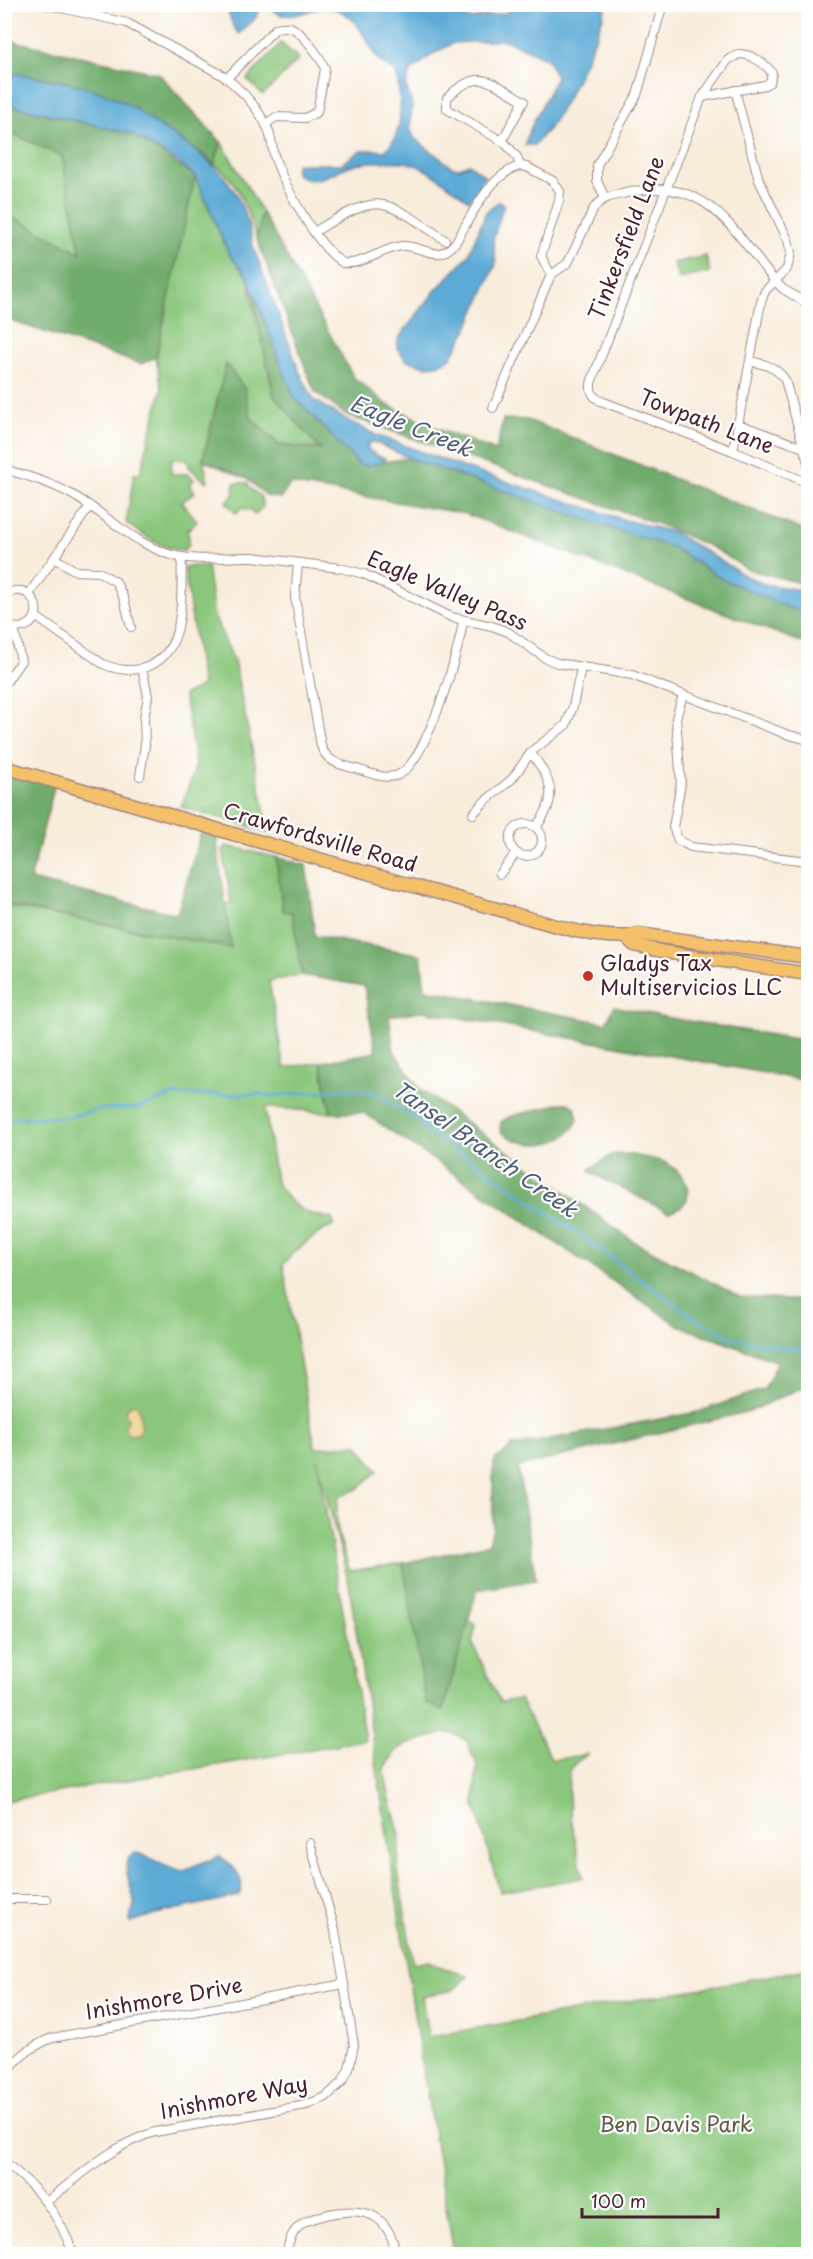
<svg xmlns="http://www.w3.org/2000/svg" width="813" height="2259" font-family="'Playpen Sans',sans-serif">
<rect width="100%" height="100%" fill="#fff"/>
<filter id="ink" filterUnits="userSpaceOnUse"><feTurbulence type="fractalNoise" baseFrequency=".0167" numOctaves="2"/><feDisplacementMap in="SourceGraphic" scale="12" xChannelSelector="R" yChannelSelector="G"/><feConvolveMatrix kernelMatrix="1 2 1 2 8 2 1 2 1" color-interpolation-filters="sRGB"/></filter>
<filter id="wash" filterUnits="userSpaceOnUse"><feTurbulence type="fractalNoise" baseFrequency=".008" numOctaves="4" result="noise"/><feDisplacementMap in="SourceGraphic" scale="24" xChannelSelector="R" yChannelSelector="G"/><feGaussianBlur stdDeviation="1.35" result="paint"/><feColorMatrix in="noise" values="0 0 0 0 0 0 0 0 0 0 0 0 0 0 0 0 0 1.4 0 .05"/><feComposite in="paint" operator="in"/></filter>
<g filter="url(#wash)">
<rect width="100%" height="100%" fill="#f8ecdb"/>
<!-- green -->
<g fill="#8ac77c" stroke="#6a7354" stroke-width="1.5">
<polygon points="281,43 299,59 263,95 247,79"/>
<polygon points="4,130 62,156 81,254 5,213"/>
<path d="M221 142 262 212 257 239C247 211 240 181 214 164Z"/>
<path d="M195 176 229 254 248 277 274 395 320 449 279 445 250 418 244 388 226 365 203 459 208 481 206 482 189 467 187 459H172L171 474H189L194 480 189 484 195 492 182 502 197 521 187 531C190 538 191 545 184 550 163 550 142 535 126 523L134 474H140L162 389 156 357Z"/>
<polygon points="706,256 710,272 679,279 673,263"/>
<polygon points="234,483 248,483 249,487 261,497 263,506 255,515 250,509 246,510 243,507 236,513 226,502 233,496"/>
<polygon points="207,565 214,616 234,661 269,832 181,807 196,766 184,695 202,686 184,567"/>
<path d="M226 846 276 857 283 911 292 912 302 975 269 981 284 1068 321 1062 331 1113 265 1107 276 1182 288 1199 304 1212 332 1219 334 1225C313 1235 298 1247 283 1264L315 1448 357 1444 378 1471 357 1489 339 1497C332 1523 342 1547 350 1571L403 1563 426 1703 443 1710 468 1620 476 1625 472 1642 500 1702 520 1699 552 1760 588 1754C583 1757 576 1761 573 1766 560 1783 579 1856 583 1878L500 1892 474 1802 477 1765 466 1740 455 1734 444 1733 405 1745 396 1751 384 1768 389 1796 400 1835 398 1870 413 1964 430 1961C443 1972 456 1967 468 1977L453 1990 422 1996 428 2037 808 1969V2254H454L418 2040 349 1584 317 1459 365 1740 5 1801V906L231 948 224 903 231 904 223 851Z"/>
</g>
<!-- forest -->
<g fill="#6fac6c" stroke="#5c664c" stroke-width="1.5">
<polygon points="4,39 159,74 221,142 214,164 200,152 63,81 5,72"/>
<polygon points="4,104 132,134 195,176 156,357 141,364 5,319 5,213 81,253 62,156 5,130"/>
<polygon points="262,212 354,378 388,405 443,431 496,451 503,419 528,420 808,532 808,585 747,569 713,548 664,526 346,415 315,392 300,354 257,239"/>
<polygon points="248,277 295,398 360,465 409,458 674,548 722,579 796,609 808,613 808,645 466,514 290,484 281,498 267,496 247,479 203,460 226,364 244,388 251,418 279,445 320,449 274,396"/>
<polygon points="4,769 55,784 30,880 177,914 203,826 215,828 231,948 5,905"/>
<polygon points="276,857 306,865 315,936 421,955 425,989 606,1023 614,1006 665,1017 808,1041 808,1081 423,1011 389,1016 394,1051 419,1088 636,1243 740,1297 808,1301 808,1385 750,1411 518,1467 536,1580 477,1590 443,1711 426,1703 403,1563 489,1544 493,1528 493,1466 496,1459 513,1446 698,1412 764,1389 778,1362 679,1326 364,1113 331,1113 321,1062 376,1052 364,986 302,975 292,912 283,911"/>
<path d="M561 1103H568L575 1107 578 1120C564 1150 523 1150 500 1131L501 1122 509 1117Z"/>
<path d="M613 1154C624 1153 653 1158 664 1162 687 1172 702 1205 668 1212L590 1172V1169Z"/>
</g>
<!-- sand -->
<path fill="#eeda9e" stroke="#9c7c64" stroke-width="1.5" d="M130 1405H137C141 1411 141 1424 140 1431L138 1434 130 1435 124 1428 128 1420 125 1411Z"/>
<!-- water -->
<g fill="#5caad5" stroke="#536480" stroke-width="1.5">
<path d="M226 5H436L470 19 505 13 516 5H606C599 36 570 97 552 124 547 131 540 138 534 145H525C529 125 547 98 556 78L548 59 505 40 453 43 433 54 410 72 406 86 412 104 410 128 414 138 452 167 459 168 469 164 485 176 469 201C453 189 422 162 402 162 386 161 373 161 356 164 334 169 318 189 296 174V164H341L360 151 371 150 385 151C406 132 401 97 396 72 390 68 381 64 377 58 365 39 356 10 328 8 315 6 298 18 283 15 275 14 271 7 262 6L254 20 239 34 233 26Z"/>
<path d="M4 72C43 78 84 83 120 100 135 107 148 119 162 128 213 161 243 182 253 246L300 373 314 400 343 418 376 435 474 471 625 520 673 532 746 576 764 584 808 591V612L789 608 722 579 674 548 607 527 409 458 374 442 368 443V450L378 456 385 458 382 462 368 466 360 465 295 398 283 371 248 277 229 254 195 176 177 161 132 134 5 104Z"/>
<polygon points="498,202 504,204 493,240 496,264 466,332 450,359 437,365 425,366 406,360 397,348 398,339 436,290 468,256 486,212"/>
<path d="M135 1853C154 1857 167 1869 185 1871 196 1863 208 1862 219 1856 231 1863 249 1882 238 1896L164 1912 130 1922C129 1915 134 1910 134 1903 134 1890 116 1858 135 1853Z"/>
</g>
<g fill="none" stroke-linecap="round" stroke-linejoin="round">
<!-- stream -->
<polyline stroke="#5caad5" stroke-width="3" points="4,1118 68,1117 100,1109 138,1108 173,1095 260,1094 268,1096 353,1089 375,1093 419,1120 424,1128 580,1235 690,1315 731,1338 787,1348 808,1348"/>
</g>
</g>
<g filter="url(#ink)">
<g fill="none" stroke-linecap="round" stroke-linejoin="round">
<defs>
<g id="street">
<path d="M44 4 127 23 222 75C241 89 257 106 267 127 272 137 272 148 275 159 286 188 317 247 343 263 363 266 382 248 402 246 424 245 437 265 455 243 471 218 488 175 520 166"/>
<polyline points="808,42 807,66 808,87"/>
<path d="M227 78 276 28C281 27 285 26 290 27 302 31 322 59 325 69L317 112 305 118 276 117 266 124"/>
<path d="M702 97 765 85 770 82 772 73C765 63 751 54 739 54L728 60 702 97 592 380C589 389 592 397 601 401L733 451 808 483"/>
<path d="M502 141 524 101C492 83 479 66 447 98V109L500 140 504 142 517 157 520 166"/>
<polyline points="520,166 527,167 553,181 560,191 559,201 541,256 551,275"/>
<polyline points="605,198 597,181 597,165 637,95 663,4"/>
<path d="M314 232C331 222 364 200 383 205 403 209 428 229 445 240"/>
<path d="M551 275 568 263 594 208C603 196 617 195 631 192 706 175 733 230 774 280L783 289 808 304"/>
<path d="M750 361C764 364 777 367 785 380L808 463"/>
<polyline points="493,408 551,275"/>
<polyline points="738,424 804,448"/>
<polyline points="733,451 761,302 765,291 787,269 791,253 788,240 759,180 735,90"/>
<path d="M4 469C31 477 58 485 81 500 111 519 139 547 175 556 203 562 225 556 253 557L340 568 364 574 451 617 492 626 508 632 545 658 557 663 632 675 786 734 808 740"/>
<polyline points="54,558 76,571 99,572 116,582 124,599 131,627"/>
<path d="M298 563 295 597 321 746C327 763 342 765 357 769 370 773 385 780 398 775 426 764 460 650 463 620"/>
<polyline points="29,594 90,506"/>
<path d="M4 596C32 576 50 620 23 627 15 629 10 627 4 623"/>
<path d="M35 616 103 664C117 670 129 672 144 668 189 654 180 594 182 557"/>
<polyline points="4,685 21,661 14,628"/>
<polyline points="683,695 676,718 681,783 673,827 678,840 691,847 808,861"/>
<path d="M531 753C552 780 559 798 536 827"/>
<polyline points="140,776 145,745 144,718 148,696 142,668"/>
<polyline points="473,814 484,802 512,779 532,751 566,725 573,706 581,668"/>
<circle cx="526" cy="840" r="16"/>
<polyline points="500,874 516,853"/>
<polyline points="4,1899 47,1899"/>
<path d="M4 2076C16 2058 32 2046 52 2038L344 1984"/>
<path d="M4 2162C36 2185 61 2217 73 2254"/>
<path d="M46 2202C80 2176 113 2144 155 2132L306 2105 326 2097 342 2082 349 2069 354 2045 335 1930 310 1843"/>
<path d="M287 2254C289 2225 308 2218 334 2213 370 2207 389 2217 396 2254"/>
</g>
<g id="primary">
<path d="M4 767C169 814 332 865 497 909 531 918 606 945 638 934L808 957"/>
<polyline points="627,938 634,945 665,952 808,974"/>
</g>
</defs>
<!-- street casing -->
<use href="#street" stroke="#a18683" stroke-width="10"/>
<!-- primary casing -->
<use href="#primary" stroke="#a18683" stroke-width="15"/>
<!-- street -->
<use href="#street" stroke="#fff" stroke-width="8"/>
<!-- primary -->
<use href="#primary" stroke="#f4c16a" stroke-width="12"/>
</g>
</g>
<!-- markers -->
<circle fill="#c8321e" stroke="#fff" stroke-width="2" cx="588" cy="976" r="6"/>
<g text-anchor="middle" stroke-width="4.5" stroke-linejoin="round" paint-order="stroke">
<!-- street labels -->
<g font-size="21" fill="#4a1f2b" stroke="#fff">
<text transform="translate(627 238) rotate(-69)" y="7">Tinkersfield Lane</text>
<text transform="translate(706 422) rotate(21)" y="7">Towpath Lane</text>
<text transform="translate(447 591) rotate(23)" y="7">Eagle Valley Pass</text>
<text transform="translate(320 838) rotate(16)" y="7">Crawfordsville Road</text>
<text transform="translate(164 1999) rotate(-10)" y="7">Inishmore Drive</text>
<text transform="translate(234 2098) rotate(-11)" y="7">Inishmore Way</text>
</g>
<!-- poi labels -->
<g font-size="21" fill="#4a1f2b" stroke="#fff" text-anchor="start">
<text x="600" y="971">Gladys Tax<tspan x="600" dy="24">Multiservicios LLC</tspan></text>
</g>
<!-- park labels -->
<g font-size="21" fill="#605a47" stroke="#fff">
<text x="676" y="2132">Ben Davis Park</text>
</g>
<!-- water labels -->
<g font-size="22" font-style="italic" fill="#525e77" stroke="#fff">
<text transform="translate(411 426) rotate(22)" y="8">Eagle Creek</text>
<text transform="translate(485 1149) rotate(35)" y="8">Tansel Branch Creek</text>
</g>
</g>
<!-- margin -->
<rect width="813" height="2259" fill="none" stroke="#fff" stroke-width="24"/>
<!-- scale -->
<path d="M582 2208v9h136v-9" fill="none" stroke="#4a1f2b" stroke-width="3"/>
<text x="591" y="2208" font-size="18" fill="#4a1f2b" stroke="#ffffff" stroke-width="4.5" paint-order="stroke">100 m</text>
</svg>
